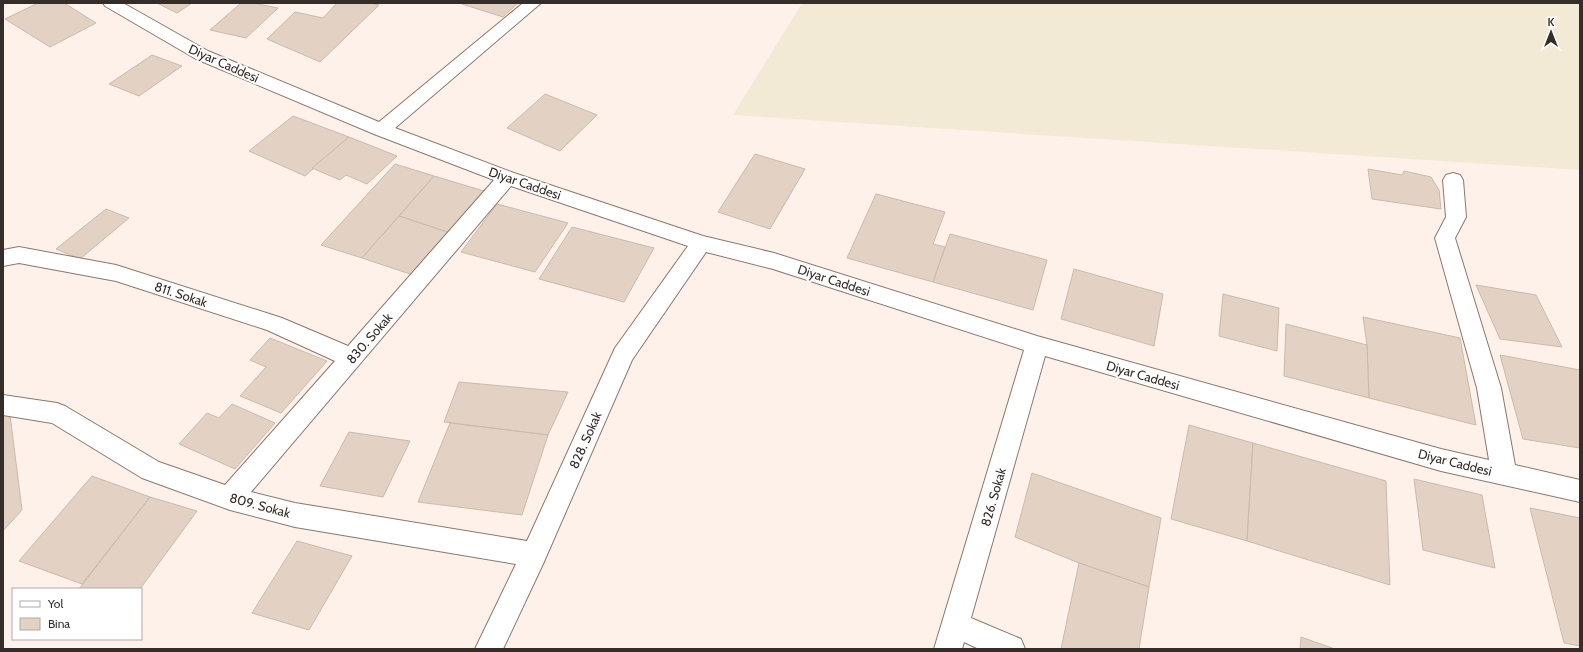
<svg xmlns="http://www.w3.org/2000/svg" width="1583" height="652" font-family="Cabin,sans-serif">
<rect width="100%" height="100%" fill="#fef1ea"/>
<!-- industrial -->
<polygon fill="#f2ead4" points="802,3 1580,3 1580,170 733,115"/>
<!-- building -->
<g fill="#e3d2c3" stroke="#cabaab">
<polygon points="38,3 64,3 96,23 50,47 5,19"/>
<polygon points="157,3 192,3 177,13"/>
<polygon points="241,3 253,3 278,8 246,38 210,30"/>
<polygon points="337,3 372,3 379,5 320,62 267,39 295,12 323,18"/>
<polygon points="459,3 518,3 503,17"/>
<polygon points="152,55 182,66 139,96 109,84"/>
<polygon points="545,94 597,115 560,151 507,128"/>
<polygon points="293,116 349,137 305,176 249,151"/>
<polygon points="349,137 397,156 367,184 346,175 340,180 312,168"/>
<polygon points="755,154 805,169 770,229 718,212"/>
<polygon points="395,164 434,176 362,258 321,245"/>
<polygon points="1368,169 1402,175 1404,171 1431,177 1439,190 1441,209 1372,199"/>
<polygon points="434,176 484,191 450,233 399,216"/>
<polygon points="876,194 945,212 933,244 945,247 933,282 847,258"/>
<polygon points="497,204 568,223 535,272 461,252"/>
<polygon points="106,209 129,218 80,259 56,249"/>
<polygon points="399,216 450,233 413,275 362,258"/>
<polygon points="572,227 654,248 624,302 539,279"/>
<polygon points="950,234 1047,260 1033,310 933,282"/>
<polygon points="1074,269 1163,294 1154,346 1061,319"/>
<polygon points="1476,285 1536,295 1562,347 1500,339"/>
<polygon points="1223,294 1279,308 1277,351 1219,336"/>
<polygon points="1363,317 1460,338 1476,425 1369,398 1367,345"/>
<polygon points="1286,324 1367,345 1369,398 1284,376"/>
<polygon points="270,338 327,361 281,413 240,396 266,367 250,360"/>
<polygon points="1500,355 1580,370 1580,448 1523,439"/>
<polygon points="459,382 568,392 548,435 444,422"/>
<polygon points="232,404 275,423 235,469 179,444 207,413 219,418"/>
<polygon points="3,415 10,415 22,510 3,531"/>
<polygon points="450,423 548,435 522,515 418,502"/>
<polygon points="1189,425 1253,443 1247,541 1171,519"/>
<polygon points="349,432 410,441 383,497 320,486"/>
<polygon points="1253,443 1386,481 1390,585 1247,541"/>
<polygon points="1032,473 1161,518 1149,587 1079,563 1015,537"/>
<polygon points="92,476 150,497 82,584 19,561"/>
<polygon points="1414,479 1482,495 1495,568 1423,550"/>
<polygon points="150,497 197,511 140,589 79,589"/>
<polygon points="1530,508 1580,518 1580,646 1564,643"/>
<polygon points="297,541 352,556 309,630 252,613"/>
<polygon points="1079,563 1149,587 1139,649 1061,649"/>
<polygon points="1301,637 1335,649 1300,649"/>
</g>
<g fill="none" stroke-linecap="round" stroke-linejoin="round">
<defs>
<path id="minor" d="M103 3H123L208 51 379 122 523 3H541L395 128 514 173 703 236 774 253 1037 336 1441 449 1489 460 1477 388 1435 238 1446 217 1443 180 1446 175 1453 173 1460 175 1463 180 1466 217 1455 238 1501 388 1515 465 1580 480V502L1441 471 1045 356 971 618 1021 639 1025 649H979L964 642 962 649H934L1024 350 773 269 706 252 632 360 543 564 503 649H475L516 564 295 527 230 510 142 478 52 423 3 415V395L57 403 65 406 159 462 225 485 335 361 267 330 116 281 19 263 3 266V250L19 247 116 265 282 318 348 346 494 180 374 134 196 59 105 6ZM511 186 688 246 615 348 527 541 295 503 251 492Z"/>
</defs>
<!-- minor casing -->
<use href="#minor" stroke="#8a786d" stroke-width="2"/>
<!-- minor -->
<use href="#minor" fill="#fff" fill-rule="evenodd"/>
</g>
<g text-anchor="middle" stroke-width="4" stroke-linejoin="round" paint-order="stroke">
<!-- street labels -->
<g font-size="13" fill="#352d29" stroke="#fff">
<text transform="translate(224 63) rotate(24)" y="5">Diyar Caddesi</text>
<text transform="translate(525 183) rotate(19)" y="5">Diyar Caddesi</text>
<text transform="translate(834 280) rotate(18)" y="5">Diyar Caddesi</text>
<text transform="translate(181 294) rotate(18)" y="5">811. Sokak</text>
<text transform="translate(369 338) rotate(-49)" y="5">830. Sokak</text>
<text transform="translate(1143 375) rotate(16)" y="5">Diyar Caddesi</text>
<text transform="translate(585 440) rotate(-66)" y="5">828. Sokak</text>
<text transform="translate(1455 462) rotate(14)" y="5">Diyar Caddesi</text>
<text transform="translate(993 497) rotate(-74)" y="5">826. Sokak</text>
<text transform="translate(260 505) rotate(15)" y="5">809. Sokak</text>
</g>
</g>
<!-- border -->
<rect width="1583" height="652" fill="none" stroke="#352d29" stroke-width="8"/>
<!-- legend -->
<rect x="12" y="588" width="130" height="52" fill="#ffffff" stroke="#aeaba9"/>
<rect x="20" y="601" width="20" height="6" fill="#ffffff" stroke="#aeaba9"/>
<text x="48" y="608" font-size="12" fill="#352d29">Yol</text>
<rect x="20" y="618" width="20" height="12" fill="#e3d2c3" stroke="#aeaba9"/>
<text x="48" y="628" font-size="12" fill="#352d29">Bina</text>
<!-- north arrow -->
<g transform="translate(1551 32)" stroke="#ffffff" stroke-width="3" paint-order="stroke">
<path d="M0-3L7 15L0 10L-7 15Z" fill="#352d29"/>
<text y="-6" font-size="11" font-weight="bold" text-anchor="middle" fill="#352d29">K</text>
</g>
</svg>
